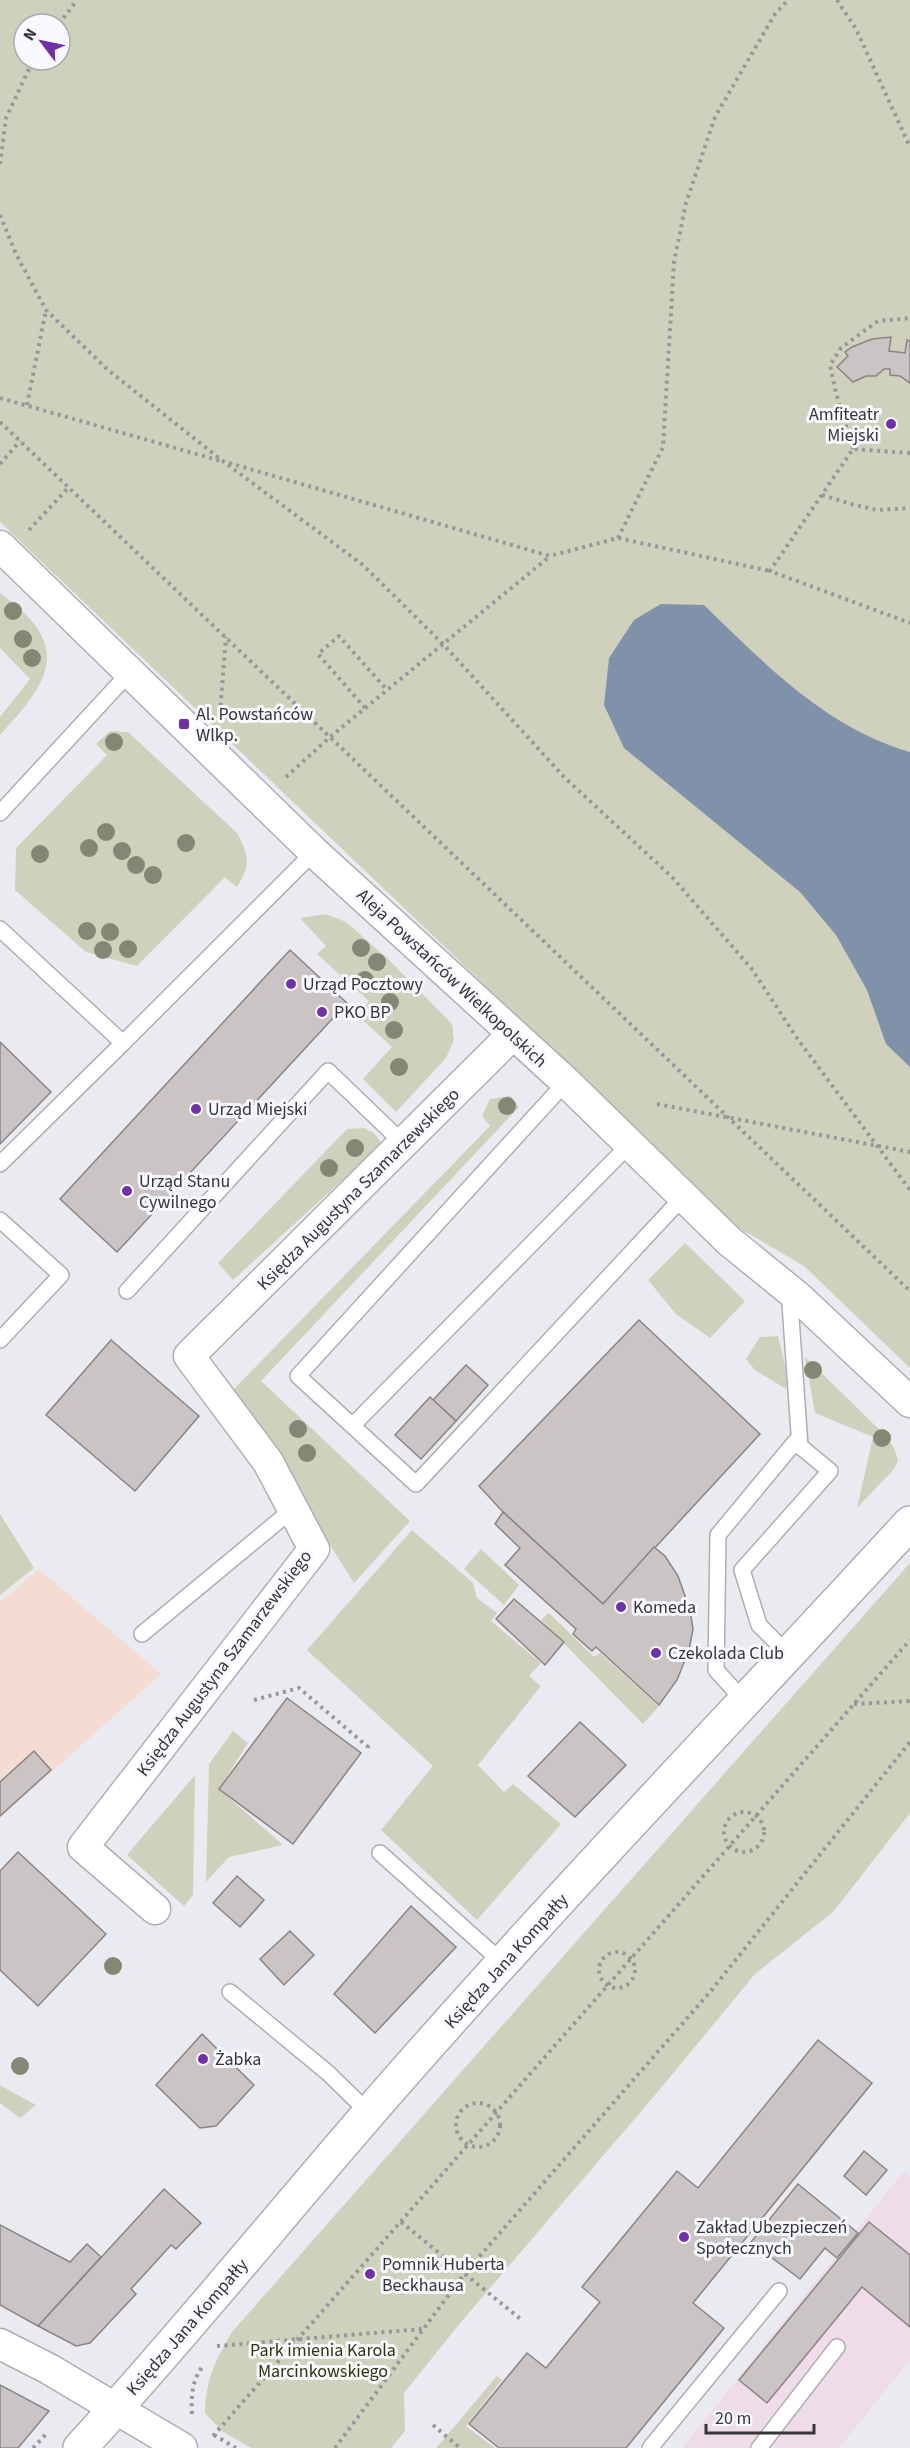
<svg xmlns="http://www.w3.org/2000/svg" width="910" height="2448" font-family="'Source Sans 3',sans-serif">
<rect width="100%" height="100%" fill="#eaebf1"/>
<!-- industrial -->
<polygon fill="#f0dbe9" points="904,2171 910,2176 910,2360 839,2448 682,2448"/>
<!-- education -->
<polygon fill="#f4dcd2" points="39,1569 161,1674 0,1818 0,1602"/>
<!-- green -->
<g fill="#cfd1bc" fill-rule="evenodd">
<path d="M0 0H910V1368L804 1266 739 1228 0 522ZM24 24H60V60H24Z"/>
<path d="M0 593C72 645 53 678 0 735V717L30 679 0 648Z"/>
<path d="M110 731 128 732 237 833C249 856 251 865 237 887L225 877 137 966 86 952 15 890 16 848 107 755 96 744Z"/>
<polygon points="326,914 346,922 387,958 452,1024 454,1040 446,1058 396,1112 363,1079 392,1047 357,1015 369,1001 317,954 326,946 300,918"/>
<polygon points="510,1096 519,1107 261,1381 410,1521 354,1583 233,1390 490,1126 482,1116 490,1099"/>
<polygon points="364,1128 374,1133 382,1144 233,1280 218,1263 347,1129"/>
<polygon points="685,1243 745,1301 710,1338 676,1314 648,1280"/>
<polygon points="778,1336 788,1377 786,1389 755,1370 746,1359 760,1337"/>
<polygon points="805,1357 888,1438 895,1450 898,1461 894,1469 857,1508 873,1437 815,1413"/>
<polygon points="0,1514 34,1568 0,1595"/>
<polygon points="412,1530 473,1583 477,1598 497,1613 491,1621 541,1663 529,1676 541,1686 478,1765 504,1792 513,1784 561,1824 477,1920 381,1830 433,1766 307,1650"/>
<polygon points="481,1549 519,1585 504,1605 464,1569"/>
<path d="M910 1563V1813L834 1911 755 1974 661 2088 461 2322 404 2393 405 2431 391 2448H251L222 2431 205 2413C206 2377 215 2362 232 2332Z"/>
<polygon points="549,1613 594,1657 600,1653 659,1706 643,1724 541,1620"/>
<polygon points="233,1731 248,1743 219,1789 283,1845 229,1857 206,1882 209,1764"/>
<polygon points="195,1775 193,1895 184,1906 127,1855"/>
<polygon points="0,2085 36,2105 20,2118 0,2103"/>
<polygon points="497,2376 502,2380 466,2426 495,2448 436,2448"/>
</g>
<!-- water -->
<path fill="#8091aa" d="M661 604 704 605C765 664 826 728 910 752V1067L886 1044 867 990 836 935 800 892 624 748 604 705 609 658 634 620Z"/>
<!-- building -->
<g fill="#cbc4c4" stroke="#8a8484" stroke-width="1.5">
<polygon points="891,337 889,351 905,353 907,340 910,341 910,383 900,376 890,375 890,369 884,369 876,376 866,376 853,382 837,367 848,356 845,352 852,347 872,339"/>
<polygon points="290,950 347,1003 117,1252 60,1199"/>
<polygon points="0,1042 51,1092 0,1144"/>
<polygon points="639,1320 760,1434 603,1604 503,1512 479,1486"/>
<polygon points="111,1340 199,1416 135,1491 46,1415"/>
<polygon points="466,1365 488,1385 456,1421 433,1400"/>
<polygon points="430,1397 456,1421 421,1459 395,1435"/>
<polygon points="503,1512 603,1604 654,1547 665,1556 678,1576 690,1610 693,1629 689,1650 677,1680 659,1705 596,1647 592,1651 573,1634 576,1629 505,1565 520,1548 495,1524"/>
<polygon points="514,1599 564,1642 545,1665 496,1619"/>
<polygon points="287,1698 361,1753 293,1844 219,1789"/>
<polygon points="580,1722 626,1765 575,1817 528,1776"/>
<polygon points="34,1751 51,1770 0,1816 0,1782"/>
<polygon points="18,1852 106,1934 38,2006 0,1970 0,1871"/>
<polygon points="237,1876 264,1900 240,1927 213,1903"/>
<polygon points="411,1906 456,1947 375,2033 334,1994"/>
<polygon points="290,1931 314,1955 284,1985 260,1959"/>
<polygon points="202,2034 254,2085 216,2126 200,2128 156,2085"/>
<polygon points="818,2040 872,2083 693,2303 724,2328 626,2448 499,2448 469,2424 527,2353 546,2368 600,2302 582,2287 677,2171 698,2188"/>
<polygon points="864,2151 887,2170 866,2195 844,2176"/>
<polygon points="798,2184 858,2233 837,2258 825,2248 800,2279 751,2242"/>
<polygon points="164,2189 201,2223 176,2249 171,2245 131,2289 136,2294 90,2343 76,2346 38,2326"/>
<polygon points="869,2222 910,2255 910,2327 862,2287 767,2403 739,2380"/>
<polygon points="0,2225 70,2262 87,2244 101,2257 38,2326 0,2305"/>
<polygon points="0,2385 49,2411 18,2448 0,2448"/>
</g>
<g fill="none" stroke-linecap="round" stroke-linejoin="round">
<defs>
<g id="lane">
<polyline points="0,813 130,672"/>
<polyline points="0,929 123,1043 314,852"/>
<polyline points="566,1082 298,1376 416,1484 683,1197"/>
<polyline points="0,1164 123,1043"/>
<polyline points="0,1220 61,1275 0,1340"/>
<polyline points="789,1289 800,1447"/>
<polyline points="127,1291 328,1071 403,1143"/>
<polyline points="353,1425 629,1145"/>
<polyline points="142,1634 293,1509"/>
<polyline points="745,1702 716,1670 718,1535 795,1442 830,1471 742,1570 759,1625 789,1655"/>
<polyline points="380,1853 503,1963"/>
<polyline points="230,1992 328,2073 369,2113"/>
<polyline points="650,2448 779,2291"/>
<polyline points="759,2448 837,2347"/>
</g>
<g id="street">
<polyline points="0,546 314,852 566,1082 729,1241 798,1297 910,1402"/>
<polyline points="155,1909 83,1847 314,1549 268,1462 189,1356 513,1034"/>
<polyline points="0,2344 49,2369 182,2448"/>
</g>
<path id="secondary" d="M80 2448C180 2339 273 2224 370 2112 544 1911 730 1719 910 1523"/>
</defs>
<!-- lane casing -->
<use href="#lane" stroke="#aeafb5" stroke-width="18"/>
<!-- street casing -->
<use href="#street" stroke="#aeafb5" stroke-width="33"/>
<!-- secondary casing -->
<use href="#secondary" stroke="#aeafb5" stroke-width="36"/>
<!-- path -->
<g stroke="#96979b" stroke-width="4" stroke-dasharray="3 4.5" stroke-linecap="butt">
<polyline points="837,0 856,29 910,147"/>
<polyline points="59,24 77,0"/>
<polyline points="0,164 6,118 33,60"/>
<polyline points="0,215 16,254 46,310 108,370 224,462 363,565 443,644 565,778 672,877 751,968 799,1041 910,1190"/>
<polyline points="0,398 221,461"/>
<polyline points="27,405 46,310"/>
<polyline points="0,422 910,1291"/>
<polyline points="853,449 836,393 830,365 841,348 878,321 910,318"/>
<polyline points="910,453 853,449 770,571 910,623"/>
<polyline points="229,463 550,556 618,538 770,571"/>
<polyline points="0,464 20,441"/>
<polyline points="822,495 851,504 877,510 910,508"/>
<polyline points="29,530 69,487"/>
<polyline points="618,538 663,447 674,262 686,203 715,117 775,14 788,0"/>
<polyline points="365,708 318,654 339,636 387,690"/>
<polyline points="220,713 226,637"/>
<polyline points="286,777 330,737 549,557"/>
<polyline points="657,1104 910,1152"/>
<polyline points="254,1700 299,1688 368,1747 366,1751"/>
<polyline points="854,1704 910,1701"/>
<circle cx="744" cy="1832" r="20"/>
<circle cx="617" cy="1970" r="18"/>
<circle cx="478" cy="2125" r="22"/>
<polyline points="401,2222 523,2321"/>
<polyline points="217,2346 422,2329"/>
<path d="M192 2414C191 2395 192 2382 202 2367"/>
<polyline points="433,2425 460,2448"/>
<polyline points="214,2435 236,2448"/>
<polyline points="213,2436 910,1640"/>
<polyline points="33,2448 47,2433"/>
<polyline points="335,2448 465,2273 710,1992 910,1742"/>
</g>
<!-- lane -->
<use href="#lane" stroke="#fff" stroke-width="15"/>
<!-- street -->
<use href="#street" stroke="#fff" stroke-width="30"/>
<!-- secondary -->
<use href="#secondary" stroke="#fff" stroke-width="33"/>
</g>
<!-- trees -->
<g fill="#858673">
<circle cx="13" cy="611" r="9"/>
<circle cx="23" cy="639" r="9"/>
<circle cx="32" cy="658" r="9"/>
<circle cx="114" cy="742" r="9"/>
<circle cx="106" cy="832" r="9"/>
<circle cx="186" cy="843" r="9"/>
<circle cx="89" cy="848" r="9"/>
<circle cx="122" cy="851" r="9"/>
<circle cx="40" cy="854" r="9"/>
<circle cx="136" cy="865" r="9"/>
<circle cx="153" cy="875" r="9"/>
<circle cx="87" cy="931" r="9"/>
<circle cx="110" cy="932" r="9"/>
<circle cx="361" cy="948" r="9"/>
<circle cx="128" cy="949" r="9"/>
<circle cx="103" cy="950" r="9"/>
<circle cx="377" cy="962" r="9"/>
<circle cx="365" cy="980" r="9"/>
<circle cx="390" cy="1002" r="9"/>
<circle cx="394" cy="1030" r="9"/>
<circle cx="399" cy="1067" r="9"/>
<circle cx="507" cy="1106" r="9"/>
<circle cx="355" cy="1148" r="9"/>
<circle cx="329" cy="1168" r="9"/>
<circle cx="813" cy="1370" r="9"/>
<circle cx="298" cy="1429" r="9"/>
<circle cx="882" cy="1438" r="9"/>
<circle cx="307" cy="1453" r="9"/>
<circle cx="113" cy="1966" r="9"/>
<circle cx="20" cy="2066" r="9"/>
</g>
<!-- markers -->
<g fill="#7131a5" stroke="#f8f9fe" stroke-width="2">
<circle cx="891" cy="424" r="6"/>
<rect x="178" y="718" width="12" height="12" rx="3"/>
<circle cx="291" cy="984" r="6"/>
<circle cx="322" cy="1012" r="6"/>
<circle cx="196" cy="1109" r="6"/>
<circle cx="127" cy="1191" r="6"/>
<circle cx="621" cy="1607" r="6"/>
<circle cx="656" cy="1653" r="6"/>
<circle cx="203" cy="2059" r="6"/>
<circle cx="684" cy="2237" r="6"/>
<circle cx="370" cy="2274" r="6"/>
</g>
<g text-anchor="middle" stroke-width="6" stroke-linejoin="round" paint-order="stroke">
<!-- poi labels -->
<g font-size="18" fill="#363639" stroke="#f8f9fe" text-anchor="start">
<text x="879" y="420" text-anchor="end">Amfiteatr<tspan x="879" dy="21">Miejski</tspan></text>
<text x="196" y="720">Al. Powstańców<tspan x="196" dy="21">Wlkp.</tspan></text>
<text x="303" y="990">Urząd Pocztowy</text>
<text x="334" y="1018">PKO BP</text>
<text x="208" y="1115">Urząd Miejski</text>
<text x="139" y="1187">Urząd Stanu<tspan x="139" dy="21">Cywilnego</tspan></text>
<text x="633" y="1613">Komeda</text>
<text x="668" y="1659">Czekolada Club</text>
<text x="215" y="2065">Żabka</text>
<text x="696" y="2233">Zakład Ubezpieczeń<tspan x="696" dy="21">Społecznych</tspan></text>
<text x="382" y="2270">Pomnik Huberta<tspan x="382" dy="21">Beckhausa</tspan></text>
</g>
<!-- street labels -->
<g font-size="18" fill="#363639" stroke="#f8f9fe">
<text transform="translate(452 978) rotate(43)" y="6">Aleja Powstańców Wielkopolskich</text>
<text transform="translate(358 1189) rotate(-45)" y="6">Księdza Augustyna Szamarzewskiego</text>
<text transform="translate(224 1663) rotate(-53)" y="6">Księdza Augustyna Szamarzewskiego</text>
<text transform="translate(506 1961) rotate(-48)" y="6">Księdza Jana Kompałły</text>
<text transform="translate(187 2327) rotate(-49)" y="6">Księdza Jana Kompałły</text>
</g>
<!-- park labels -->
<g font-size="18" fill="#33340c" stroke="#f8f9fe">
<text x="323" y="2356">Park imienia Karola<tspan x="323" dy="21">Marcinkowskiego</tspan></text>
</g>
</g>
<!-- north arrow -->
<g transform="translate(42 42) rotate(302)"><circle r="28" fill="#f8f9fe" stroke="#aaabaf" stroke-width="1.5"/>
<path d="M0-4.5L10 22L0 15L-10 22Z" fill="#7131a5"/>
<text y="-9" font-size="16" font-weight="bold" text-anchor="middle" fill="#363639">N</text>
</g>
<!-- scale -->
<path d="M706 2424v9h108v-9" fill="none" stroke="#363639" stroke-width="3"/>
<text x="715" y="2424" font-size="18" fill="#363639" stroke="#f8f9fe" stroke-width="4.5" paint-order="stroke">20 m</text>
</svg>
